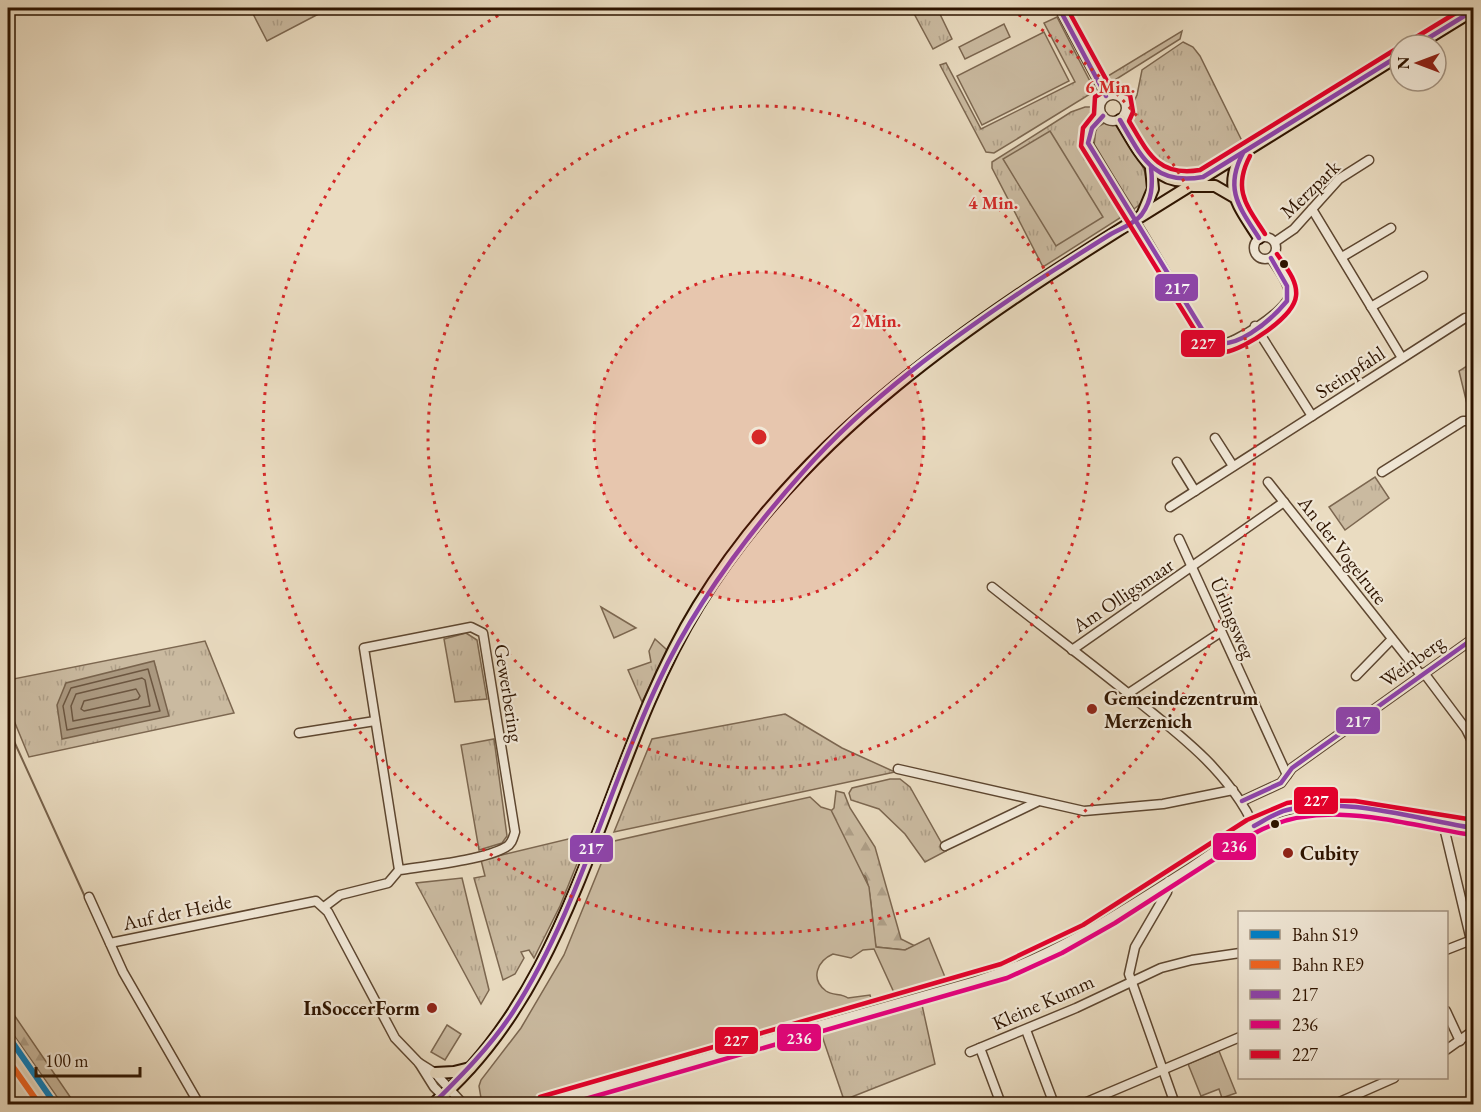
<svg xmlns="http://www.w3.org/2000/svg" width="1481" height="1112" font-family="'EB Garamond',serif">
<defs>
<pattern id="grass-tufts" width="24" height="20" patternUnits="userSpaceOnUse" patternTransform="scale(1.5)"><rect width="24" height="20" fill="#cabaa0"/><path d="M3 7l-1-3M5 7V3M7 7l1-3M15 17l-1-3M17 17v-4M19 17l1-3" fill="none" stroke="#ae9f88"/></pattern>
<pattern id="forest-firs" width="22" height="20" patternUnits="userSpaceOnUse" patternTransform="scale(1.5)"><rect width="22" height="20" fill="#cabaa0"/><path d="M5 1l3.5 6h-7zM16 11l3.5 6h-7z" fill="#ae9f88"/></pattern>
</defs>
<rect width="100%" height="100%" fill="#eadcc1"/>
<filter id="stains"><feTurbulence type="fractalNoise" baseFrequency=".00333" numOctaves="4"/><feColorMatrix values="0 0 0 0 .2 0 0 0 0 .09 0 0 0 0 .02 0 0 0 .5 -.17"/></filter>
<radialGradient id="worn" r=".72"><stop offset=".6" stop-color="#630" stop-opacity="0"/><stop offset="1" stop-color="#630" stop-opacity=".3"/></radialGradient>
<!-- grass -->
<g fill="url(#grass-tufts)" stroke="#7c6750" stroke-width="1.5">
<polygon points="250,8 330,8 267,41"/>
<polygon points="911,8 937,8 952,39 933,49"/>
<polygon points="1057,17 1095,91 994,153 986,152 940,65 946,63 981,129 1075,82 1044,23"/>
<polygon points="1182,31 1180,39 1107,85 1103,79"/>
<polygon points="1183,42 1193,47 1200,56 1243,143 1186,177 1164,172 1150,159 1127,117 1137,95 1142,70"/>
<polygon points="1085,107 1094,107 1082,127 1081,143 1123,216 1043,267 992,168 992,162 1071,112"/>
<path d="M1106 122 1116 125 1121 131C1135 154 1165 188 1134 209L1094 146 1096 128Z"/>
<polygon points="1375,477 1389,498 1345,530 1329,507"/>
<polygon points="601,607 636,628 614,638"/>
<polygon points="466,633 477,640 487,699 455,702 444,639"/>
<polygon points="655,639 667,650 642,702 628,670 651,662 649,651"/>
<polygon points="205,641 234,713 29,757 8,706 8,680"/>
<polygon points="785,714 842,748 895,772 614,832 652,739"/>
<polygon points="494,739 507,836 502,843 479,850 461,745"/>
<polygon points="890,779 900,779 910,787 946,851 925,862 905,834 879,809 851,800 849,793 852,788"/>
<polygon points="589,834 560,906 534,958 529,950 521,952 524,958 515,974 503,980 474,878 485,876 481,860"/>
<polygon points="462,878 489,990 481,1004 416,883"/>
<polygon points="922,1005 935,1064 844,1100 821,1033"/>
</g>
<!-- forest -->
<g fill="url(#forest-firs)" stroke="#7c6750" stroke-width="1.5">
<polygon points="1473,362 1474,411 1473,411 1467,404 1459,371"/>
<path d="M836 791 844 793 850 808 875 847 901 939 915 946 905 950 876 947C872 929 872 888 865 876L847 869 831 811 834 808Z"/>
<polygon points="8,1006 75,1104 62,1104 8,1027"/>
</g>
<!-- green -->
<g fill="#cabaa0" stroke="#7c6750" stroke-width="1.5">
<polygon points="1004,24 1010,37 965,59 959,47"/>
<polygon points="1044,32 1069,81 982,125 957,76"/>
<polygon points="1050,131 1103,217 1056,246 1003,159"/>
<path d="M810 797 821 807 831 810 869 887 876 947 905 950 929 938 945 977 936 981 937 988 897 999 874 949 863 950 851 958 833 954C817 961 810 979 826 991 833 996 841 993 848 998L870 995 873 1006 827 1016 523 1104H482L479 1086 481 1080 521 1028 564 955 610 842Z"/>
<polygon points="447,1025 461,1034 445,1060 431,1052"/>
<polygon points="1219,1051 1236,1093 1222,1098 1219,1089 1201,1096 1188,1064"/>
</g>
<!-- water -->
<polygon fill="#aa987f" stroke="#78634c" stroke-width="1.5" points="154,661 169,716 62,739 57,705 66,683"/>
<g fill="none" stroke-linecap="round" stroke-linejoin="round">
<!-- shore -->
<g stroke="#6c5640" stroke-width="1.5">
<polygon points="148,669 160,711 67,730 63,706 71,688"/>
<polygon points="142,678 145,680 150,706 73,721 71,706 76,694"/>
<polygon points="136,689 140,696 138,699 84,711 81,709 84,701"/>
</g>
<!-- stream -->
<polyline stroke="#78634c" stroke-width="2" points="8,728 85,897"/>
<defs>
<g id="minor">
<polyline points="1059,8 1106,96"/>
<circle cx="1113" cy="108" r="13"/>
<path d="M1103 116C1093 124 1088 130 1088 143L1129 211"/>
<polyline points="1312,209 1402,358"/>
<path d="M1143 234 1204 337 1219 345C1234 344 1288 311 1289 295 1290 283 1277 268 1271 258"/>
<circle cx="1265" cy="248" r="11"/>
<polyline points="1275,242 1294,229 1339,179 1369,160"/>
<polyline points="1342,257 1391,228"/>
<polyline points="1371,307 1423,276"/>
<polyline points="1255,326 1312,416"/>
<polyline points="1215,438 1233,466"/>
<polyline points="1177,462 1195,491"/>
<polyline points="1382,472 1463,421 1474,421"/>
<polyline points="1268,482 1421,675"/>
<polyline points="1170,507 1465,318"/>
<polyline points="1179,539 1287,775"/>
<path d="M992 587C1041 626 1091 663 1140 703 1184 738 1230 774 1254 826"/>
<polyline points="1072,650 1284,502"/>
<polyline points="1424,673 1466,729 1474,745"/>
<polyline points="1356,676 1392,639"/>
<polyline points="1129,693 1221,632"/>
<polyline points="299,733 375,721"/>
<polyline points="898,769 1084,811 1163,804 1233,790"/>
<polyline points="1242,801 1281,783 1292,768 1474,638"/>
<polyline points="1443,823 1474,953"/>
<polyline points="1467,827 1474,815"/>
<polyline points="945,846 1037,802"/>
<polyline points="1169,881 1167,892 1135,947 1129,974 1175,1104"/>
<polyline points="89,897 123,972 199,1104"/>
<path d="M324 907 340 895 388 883 399 870 364 648 471 627 483 633 515 832C513 838 512 844 506 847 485 860 425 866 399 870"/>
<polyline points="110,943 316,901 328,912 395,1038 419,1063 434,1087 451,1104"/>
<polyline points="1446,950 1469,941"/>
<polyline points="1446,1011 1460,1041"/>
<polyline points="1026,1030 1054,1104"/>
<polyline points="980,1048 1001,1104"/>
<polyline points="1446,1050 1474,1030"/>
<polyline points="970,1052 1076,1008 1161,968 1192,960 1240,953"/>
<polyline points="419,1063 435,1073 463,1104"/>
<path d="M542 1104 975 981C1054 957 1122 911 1191 867 1221 848 1254 818 1289 810 1332 800 1428 819 1474 828"/>
<polyline points="1082,1104 1240,1037"/>
<polyline points="1335,1104 1394,1078"/>
</g>
<g id="major">
<polyline points="1417,45 1474,10"/>
<path d="M1120 120C1138 149 1155 190 1197 179"/>
<path d="M1243 153C1221 188 1240 208 1259 238"/>
<polyline points="1193,186 1215,186 1234,197"/>
<polyline points="1143,213 1153,189 1151,168"/>
<polyline points="435,1073 454,1072 470,1068"/>
<path d="M433 1104C580 981 601 764 698 606 805 432 973 321 1143 215 1229 162 1314 108 1400 55"/>
</g>
</defs>
<!-- minor casing -->
<use href="#minor" stroke="#5d4630" stroke-width="11"/>
<!-- major casing -->
<use href="#major" stroke="#2e1400" stroke-width="14"/>
<!-- minor -->
<use href="#minor" stroke="#f1e8d7" stroke-width="8"/>
<!-- major -->
<use href="#major" stroke="#eadcc1" stroke-width="10"/>
<defs>
<polyline id="minor-bridge" points="1129,211 1143,234"/>
</defs>
<!-- minor-bridge casing -->
<use href="#minor-bridge" stroke="#5d4630" stroke-width="11" stroke-linecap="butt"/>
<!-- minor-bridge -->
<use href="#minor-bridge" stroke="#f1e8d7" stroke-width="8"/>
<defs>
<g id="bus-1">
<polyline points="1059,8 1106,96"/>
<polyline points="1417,45 1474,10"/>
<path d="M1103 116 1092 128 1088 143 1208 339C1232 356 1272 319 1287 301V286L1271 258"/>
<path d="M1120 120C1142 158 1154 186 1203 177L1400 55"/>
<path d="M1243 153C1224 189 1239 207 1259 238"/>
<polyline points="1242,801 1281,783 1292,768 1474,638"/>
<path d="M1254 826C1265 820 1275 813 1287 810 1341 796 1413 818 1467 827"/>
<path d="M433 1104C462 1075 490 1047 513 1012 578 911 607 791 658 683 694 605 746 536 803 472 868 398 952 338 1034 283 1059 267 1085 250 1111 234 1120 229 1136 223 1142 214 1152 200 1153 185 1151 168"/>
</g>
<path id="bus-2" d="M568 1104 1007 978 1062 953 1115 923 1255 833C1320 797 1397 823 1466 834"/>
<g id="bus-3">
<polyline points="1067,8 1113,92"/>
<polyline points="1413,39 1464,8"/>
<path d="M1250 156C1232 190 1247 206 1265 234"/>
<path d="M1277 254C1285 266 1298 281 1296 296 1294 317 1245 349 1225 352 1217 353 1210 350 1204 345L1081 146 1083 128 1094 114 1095 97 1110 88 1130 95 1133 112 1129 121C1148 153 1158 177 1200 170L1396 49"/>
<polyline points="540,1097 1001,964 1083,925 1247,820 1287,803 1307,800 1355,801 1474,820"/>
</g>
</defs>
<!-- bus-1 casing -->
<use href="#bus-1" stroke="#f1e8d7" stroke-width="9"/>
<!-- bus-2 casing -->
<use href="#bus-2" stroke="#f1e8d7" stroke-width="9"/>
<!-- bus-3 casing -->
<use href="#bus-3" stroke="#f1e8d7" stroke-width="9"/>
<!-- bus-1 -->
<use href="#bus-1" stroke="#8e44ad" stroke-width="4.5"/>
<!-- bus-2 -->
<use href="#bus-2" stroke="#e5007d" stroke-width="4.5"/>
<!-- bus-3 -->
<use href="#bus-3" stroke="#e4002b" stroke-width="4.5"/>
<defs>
<polyline id="rail-1" points="8,1036 55,1104"/>
<polyline id="rail-2" points="8,1060 39,1104"/>
</defs>
<!-- rail-1 casing -->
<use href="#rail-1" stroke="#f1e8d7" stroke-width="10"/>
<!-- rail-2 casing -->
<use href="#rail-2" stroke="#f1e8d7" stroke-width="10"/>
<!-- rail-1 -->
<use href="#rail-1" stroke="#0080c8" stroke-width="6"/>
<!-- rail-2 -->
<use href="#rail-2" stroke="#f26522" stroke-width="6"/>
</g>
<!-- distance rings -->
<circle cx="759" cy="437" r="165" fill="#d62828" fill-opacity=".12"/>
<g fill="none" stroke="#d62828" stroke-width="3" stroke-dasharray="3 6">
<circle cx="759" cy="437" r="165"/>
<circle cx="759" cy="437" r="331"/>
<path d="M1011 10A496 496 0 1 1 507 10"/>
</g>
<!-- markers -->
<g fill="#2e1400" stroke="#f1e8d7" stroke-width="2">
<circle cx="1284" cy="264" r="5"/>
<circle cx="1275" cy="824" r="5"/>
</g>
<g fill="#8f2418" stroke="#f1e8d7" stroke-width="2">
<circle cx="1092" cy="709" r="6"/>
<circle cx="1288" cy="853" r="6"/>
<circle cx="432" cy="1008" r="6"/>
</g>
<g text-anchor="middle" stroke-width="4.5" stroke-linejoin="round" paint-order="stroke">
<!-- street labels -->
<g font-size="20" fill="#2e1400" stroke="#f1e8d7">
<text transform="translate(1310 189) rotate(-44)" y="7">Merzpark</text>
<text transform="translate(1350 372) rotate(-33)" y="7">Steinpfahl</text>
<text transform="translate(1343 550) rotate(52)" y="7">An der Vogelrute</text>
<text transform="translate(1123 595) rotate(-34)" y="7">Am Olligsmaar</text>
<text transform="translate(1233 618) rotate(67)" y="7">Ürlingsweg</text>
<text transform="translate(1412 661) rotate(-36)" y="7">Weinberg</text>
<text transform="translate(509 693) rotate(81)" y="7">Gewerbering</text>
<text transform="translate(177 912) rotate(-12)" y="7">Auf der Heide</text>
<text transform="translate(1043 1002) rotate(-24)" y="7">Kleine Kumm</text>
</g>
<!-- poi labels -->
<g font-size="20" font-weight="bold" fill="#2e1400" stroke="#f1e8d7" text-anchor="start">
<text x="1104" y="705">Gemeindezentrum<tspan x="1104" dy="23">Merzenich</tspan></text>
<text x="1300" y="860">Cubity</text>
<text x="420" y="1015" text-anchor="end">InSoccerForm</text>
</g>
</g>
<circle cx="759" cy="437" r="9" fill="#d62828" stroke="#f1e8d7" stroke-width="3"/>
<g font-size="18" text-anchor="middle" font-weight="bold" fill="#d62828" stroke="#f1e8d7" stroke-width="4.5" stroke-linejoin="round" paint-order="stroke">
<text x="1110" y="93">6 Min.</text>
<text x="993" y="209">4 Min.</text>
<text x="876" y="327">2 Min.</text>
</g>
<g stroke="#f1e8d7" stroke-width="2">
<rect x="1154" y="273" width="45" height="29" rx="6" fill="#8e44ad"/>
<rect x="1180" y="329" width="46" height="29" rx="6" fill="#e4002b"/>
<rect x="1335" y="706" width="46" height="29" rx="6" fill="#8e44ad"/>
<rect x="1293" y="786" width="46" height="29" rx="6" fill="#e4002b"/>
<rect x="1212" y="832" width="45" height="29" rx="6" fill="#e5007d"/>
<rect x="569" y="834" width="45" height="29" rx="6" fill="#8e44ad"/>
<rect x="776" y="1023" width="46" height="29" rx="6" fill="#e5007d"/>
<rect x="714" y="1026" width="45" height="29" rx="6" fill="#e4002b"/>
</g>
<g font-size="16" text-anchor="middle" font-weight="bold" fill="#fff">
<text x="1177" y="294">217</text>
<text x="1203" y="349">227</text>
<text x="1358" y="727">217</text>
<text x="1316" y="806">227</text>
<text x="1234" y="852">236</text>
<text x="591" y="854">217</text>
<text x="799" y="1044">236</text>
<text x="736" y="1046">227</text>
</g>
<!-- margin -->
<rect width="1481" height="1112" fill="none" stroke="#eadcc1" stroke-width="30"/>
<rect x="9" y="9" width="1463" height="1094" fill="none" stroke="#2e1400" stroke-width="3"/>
<rect x="15" y="15" width="1451" height="1082" fill="none" stroke="#2e1400" stroke-width="1.5"/>
<!-- legend -->
<rect x="1238" y="911" width="210" height="168" fill="#f1e8d7" stroke="#a39381" stroke-width="1.5"/>
<rect x="1250" y="930" width="30" height="9" fill="#0080c8" stroke="#a39381" stroke-width="1.5"/>
<text x="1292" y="941" font-size="18" fill="#2e1400">Bahn S19</text>
<rect x="1250" y="960" width="30" height="9" fill="#f26522" stroke="#a39381" stroke-width="1.5"/>
<text x="1292" y="971" font-size="18" fill="#2e1400">Bahn RE9</text>
<rect x="1250" y="990" width="30" height="9" fill="#8e44ad" stroke="#a39381" stroke-width="1.5"/>
<text x="1292" y="1001" font-size="18" fill="#2e1400">217</text>
<rect x="1250" y="1020" width="30" height="9" fill="#e5007d" stroke="#a39381" stroke-width="1.5"/>
<text x="1292" y="1031" font-size="18" fill="#2e1400">236</text>
<rect x="1250" y="1050" width="30" height="9" fill="#e4002b" stroke="#a39381" stroke-width="1.5"/>
<text x="1292" y="1061" font-size="18" fill="#2e1400">227</text>
<!-- north arrow -->
<g transform="translate(1418 63) rotate(270)"><circle r="28" fill="#f1e8d7" stroke="#a39381" stroke-width="1.5"/>
<path d="M0-4.5L10 22L0 15L-10 22Z" fill="#8f2418"/>
<text y="-9" font-size="16" font-weight="bold" text-anchor="middle" fill="#2e1400">N</text>
</g>
<!-- scale -->
<path d="M36 1067v9h104v-9" fill="none" stroke="#2e1400" stroke-width="3"/>
<text x="45" y="1067" font-size="18" fill="#2e1400" stroke="#f1e8d7" stroke-width="4.5" paint-order="stroke">100 m</text>
<rect width="100%" height="100%" filter="url(#stains)"/>
<rect width="100%" height="100%" fill="url(#worn)"/>
</svg>
